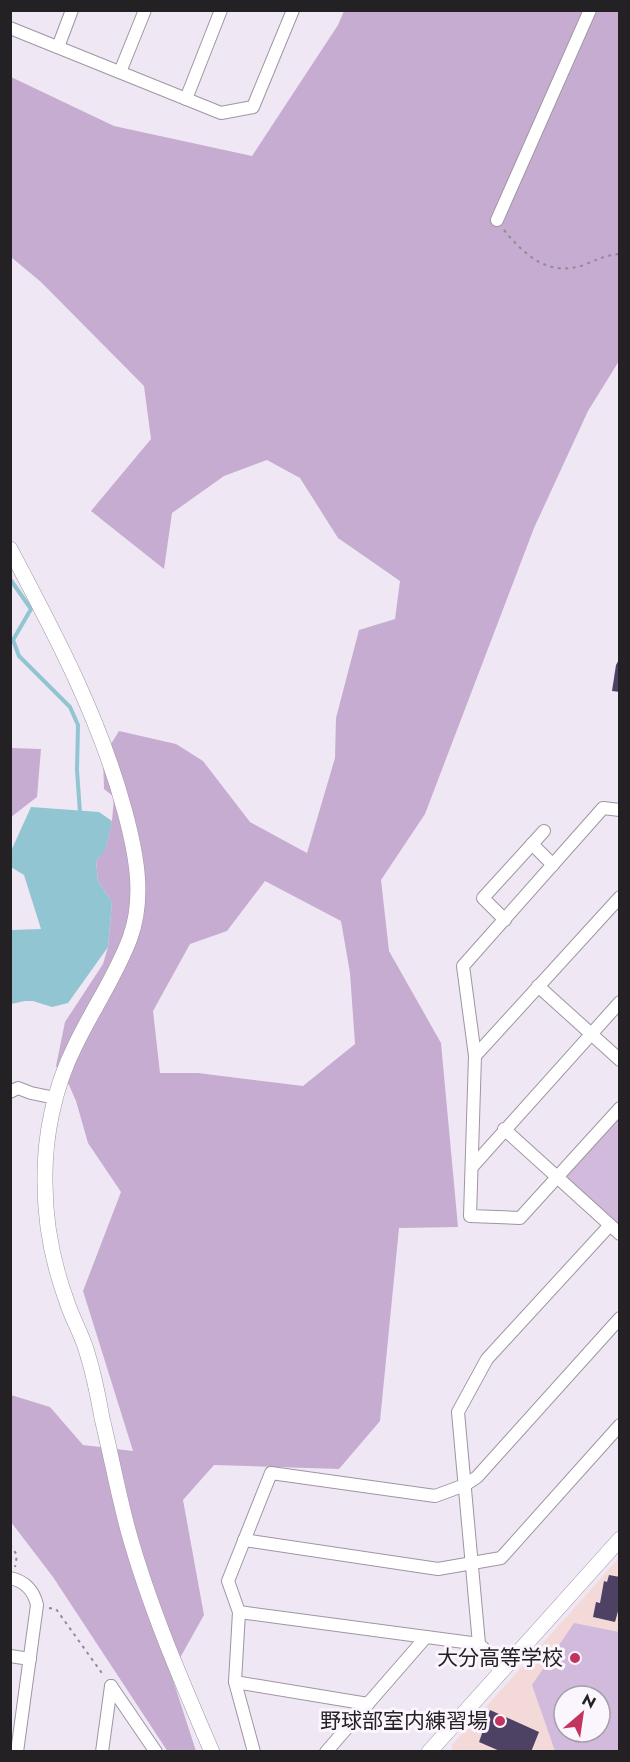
<svg xmlns="http://www.w3.org/2000/svg" width="630" height="1762" font-family="Jost,'Noto Sans JP',sans-serif">
<rect width="100%" height="100%" fill="#f0e7f4"/>
<!-- industrial -->
<path fill="#f4d9d9" fill-rule="evenodd" d="M619 1558V1751H452V1745ZM564 1696H600V1732H564Z"/>
<!-- green -->
<g fill="#d2badc" fill-rule="evenodd">
<polygon points="619,1115 619,1226 568,1180 567,1174"/>
<path d="M574 1623 619 1632V1751H555L532 1685ZM564 1696H600V1732H564Z"/>
</g>
<!-- forest -->
<g fill="#c6acd0" fill-rule="evenodd">
<path d="M344 11H619V361L588 411 534 528 425 814 381 880 389 951 441 1043 458 1227 399 1228 380 1421 339 1469 214 1465 183 1500 204 1615 171 1674 196 1751 168 1752 53 1577 11 1522V1395L50 1407 83 1445 133 1451 83 1291 121 1192 88 1143 76 1101 69 1085 56 1066 65 1022 103 964 108 947 112 902 98 881 96 861 106 847 112 821 114 797 104 789 103 757 119 731 176 744 203 761 250 822 307 853 335 758 336 718 359 630 395 619 400 581 338 538 300 478 267 460 224 476 172 513 164 569 91 511 151 439 144 386 41 282 11 257V77L114 126 252 156 338 25ZM265 881 341 921 350 973 355 1044 303 1086 198 1073H160L153 1011 190 944 227 931Z"/>
<polygon points="11,748 41,749 37,797 11,817"/>
</g>
<!-- water -->
<polygon fill="#90c5d1" points="31,807 99,812 112,821 106,848 96,861 98,881 112,902 108,947 68,1003 52,1007 33,1001 25,1001 11,1004 11,930 41,929 24,875 11,867 11,851"/>
<g fill="none" stroke-linecap="round" stroke-linejoin="round">
<!-- stream -->
<polyline stroke="#90c5d1" stroke-width="4" points="10,579 31,609 13,640 19,656 70,707 78,725 77,770 80,813"/>
</g>
<!-- building -->
<g fill="#4d4264">
<polygon points="620,658 620,692 612,691 616,665"/>
<polygon points="609,1575 620,1577 620,1604 615,1622 593,1617 596,1602 600,1603 604,1581 607,1582"/>
<polygon points="490,1710 539,1732 531,1752 502,1752 479,1742"/>
</g>
<g fill="none" stroke-linecap="round" stroke-linejoin="round">
<defs>
<g id="minor">
<polyline points="10,28 221,113 253,107 293,10"/>
<polyline points="58,47 72,10"/>
<polyline points="120,72 145,10"/>
<polyline points="186,99 221,10"/>
<polyline points="497,220 590,10"/>
<polyline points="620,810 603,808 463,966 475,1056 470,1216 520,1218 620,1108"/>
<polyline points="532,844 553,865"/>
<polyline points="505,920 483,898 544,831"/>
<polyline points="538,986 620,1060"/>
<polyline points="475,1056 620,897"/>
<polyline points="10,1092 18,1088 31,1093 55,1098"/>
<polyline points="504,1129 620,1234"/>
<polyline points="472,1167 620,1002"/>
<polyline points="244,1540 438,1569 501,1558 620,1425"/>
<path d="M10 1578C25 1581 34 1591 37 1605L17 1752"/>
<polyline points="239,1612 479,1644 504,1668"/>
<polyline points="479,1644 458,1412 487,1359 610,1225"/>
<polyline points="10,1656 30,1659"/>
<polyline points="235,1682 368,1704"/>
<polyline points="111,1686 156,1752"/>
<polyline points="102,1752 111,1686"/>
<polyline points="254,1752 235,1682 239,1612 228,1581 271,1473 435,1496 465,1485 477,1477 620,1318"/>
<polyline points="326,1752 426,1637"/>
</g>
<g id="tertiary">
<path d="M10 549C55 634 100 718 125 812 136 853 145 897 130 938 116 976 92 1010 75 1046 54 1088 44 1137 45 1183 45 1223 53 1264 67 1302 72 1318 81 1333 86 1349 93 1371 98 1395 102 1418 111 1455 118 1493 128 1530 149 1606 181 1680 212 1752"/>
<polyline points="429,1752 620,1539"/>
</g>
</defs>
<!-- minor casing -->
<use href="#minor" stroke="#9e96a2" stroke-width="14"/>
<!-- tertiary casing -->
<use href="#tertiary" stroke="#9e96a2" stroke-width="16"/>
<!-- path -->
<g stroke="#918b94" stroke-width="2" stroke-dasharray="3 4.5" stroke-linecap="butt">
<path d="M504 230C525 256 549 277 584 265 596 260 606 255 620 254"/>
<polyline points="10,1545 17,1555 15,1567"/>
<polyline points="49,1608 56,1609 104,1676"/>
</g>
<!-- minor -->
<use href="#minor" stroke="#fff" stroke-width="12"/>
<!-- tertiary -->
<use href="#tertiary" stroke="#fff" stroke-width="15"/>
</g>
<!-- markers -->
<g fill="#c2345e" stroke="#fbf5fd" stroke-width="2">
<circle cx="575" cy="1658" r="6"/>
<circle cx="500" cy="1721" r="6"/>
</g>
<g text-anchor="middle" stroke-width="6" stroke-linejoin="round" paint-order="stroke">
<!-- poi labels -->
<g font-size="21" fill="#242125" stroke="#fbf5fd" text-anchor="end">
<text x="563" y="1665">大分高等学校</text>
<text x="488" y="1728">野球部室内練習場</text>
</g>
</g>
<!-- border -->
<rect width="630" height="1762" fill="none" stroke="#242125" stroke-width="24"/>
<!-- north arrow -->
<g transform="translate(582 1714) rotate(29)"><circle r="28" fill="#fbf5fd" stroke="#a5a0a7" stroke-width="1.5"/>
<path d="M0-4.5L10 22L0 15L-10 22Z" fill="#c2345e"/>
<text y="-9" font-size="16" font-weight="bold" text-anchor="middle" fill="#242125">N</text>
</g>
</svg>
